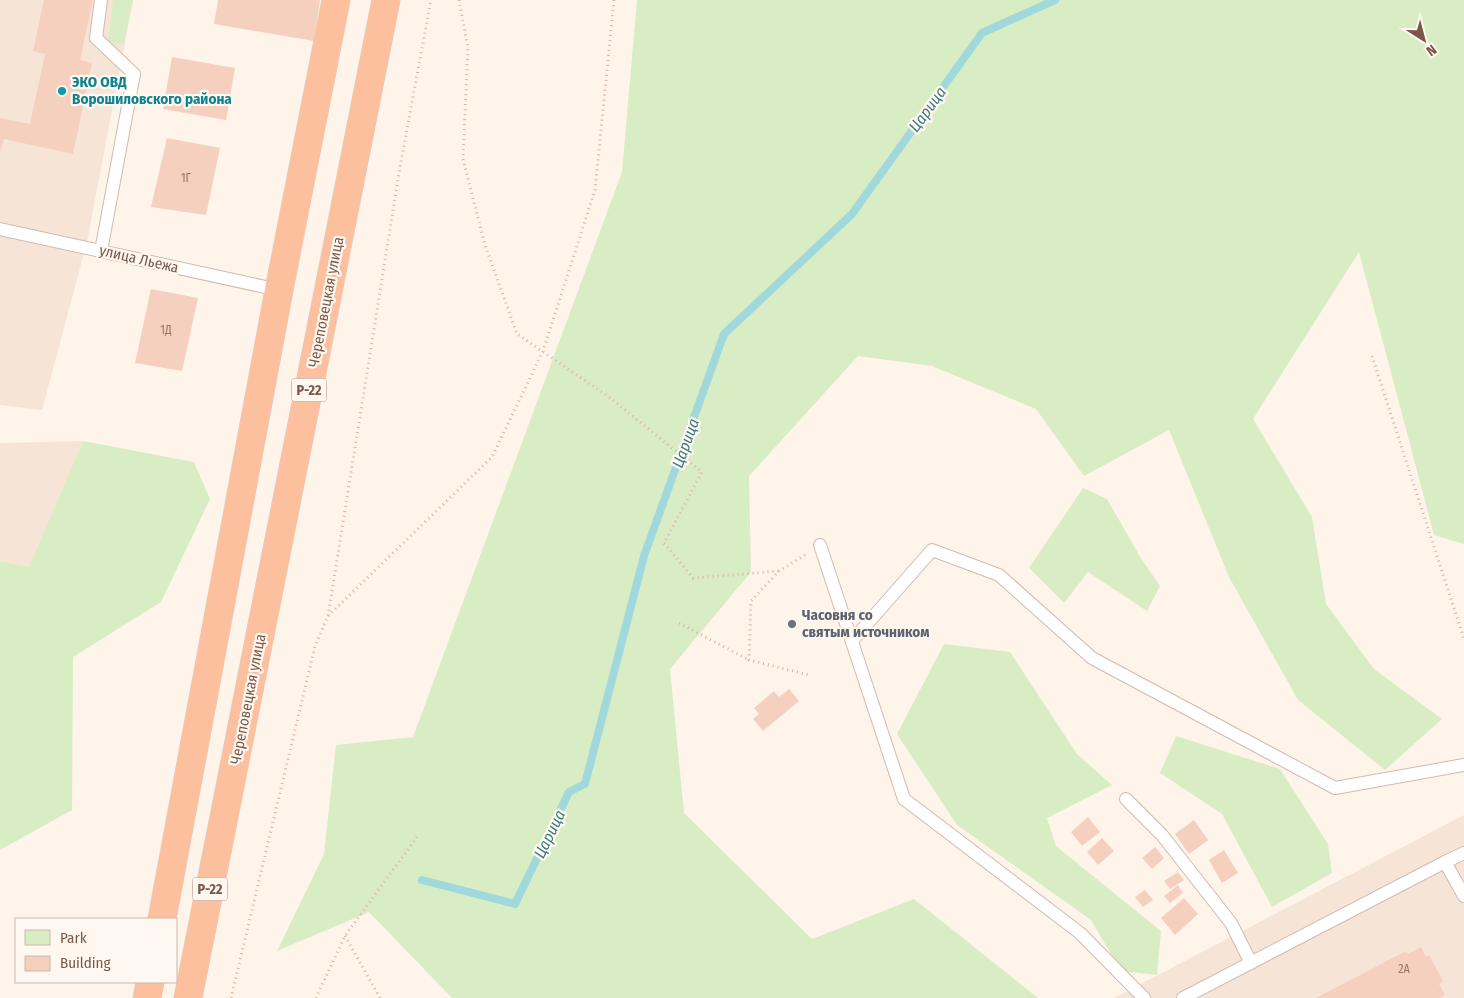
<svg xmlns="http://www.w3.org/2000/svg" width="1464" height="998" font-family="'Fira Sans Condensed',sans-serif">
<rect width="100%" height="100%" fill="#fef4e9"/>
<!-- residential -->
<g fill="#f6e5d7">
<polygon points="0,0 133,0 87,242 42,410 0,405"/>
<polygon points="83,441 29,568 0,561 0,443"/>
<polygon points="1464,815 1464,998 1114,998"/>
</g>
<!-- green -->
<g fill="#d9edc5">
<polygon points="113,0 133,0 124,44 108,42"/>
<polygon points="637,0 1464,0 1464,544 1434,535 1359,252 1253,419 1312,517 1326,604 1374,669 1442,719 1385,770 1298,700 1229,577 1169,430 1084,476 1036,409 932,366 858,356 749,476 751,572 670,669 684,813 812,939 914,899 1038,998 452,998 369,912 277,951 324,854 336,745 413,737 622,172"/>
<polygon points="83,441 194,462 210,499 161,602 73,657 72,810 0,850 0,561 29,567"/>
<polygon points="1083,488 1107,499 1142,560 1160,586 1147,611 1088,572 1064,603 1029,568"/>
<polygon points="944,644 1010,652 1077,754 1112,785 1047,818 1056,846 1161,931 1157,975 1121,971 1091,920 957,825 897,734"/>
<polygon points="1176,736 1280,769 1328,844 1332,873 1272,907 1222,814 1160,773"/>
</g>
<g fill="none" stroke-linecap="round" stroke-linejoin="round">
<!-- stream -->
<polyline stroke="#a1d8dc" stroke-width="8" points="422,880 515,904 569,792 585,784 644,556 724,334 852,214 982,33 1055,0"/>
</g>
<!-- building -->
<g fill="#f5d0bf">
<polygon points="44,0 93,0 80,60 92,63 73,154 4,139 0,152 0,118 30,124 45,54 33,51"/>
<polygon points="218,0 320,0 314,41 214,24"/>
<polygon points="172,57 235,68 226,120 163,109"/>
<polygon points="167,138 220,148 206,215 151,207"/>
<polygon points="151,289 198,298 182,371 135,363"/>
<polygon points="789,689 799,701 763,731 753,719 759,714 754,708 774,691 779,697"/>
<polygon points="1088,817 1100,832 1082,846 1071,832"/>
<polygon points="1194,820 1208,840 1189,854 1175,834"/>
<polygon points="1102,838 1114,851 1098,865 1087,852"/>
<polygon points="1155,847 1164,858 1152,869 1142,858"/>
<polygon points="1224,850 1238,873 1222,883 1209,860"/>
<polygon points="1178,872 1184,880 1170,889 1164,881"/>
<polygon points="1178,885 1183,893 1170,903 1164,896"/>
<polygon points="1145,890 1153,900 1143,907 1135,897"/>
<polygon points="1184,898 1198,914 1175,935 1161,918"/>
<polygon points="1421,947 1426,957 1429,955 1443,981 1439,984 1445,995 1439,998 1316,998 1406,951 1407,954"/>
</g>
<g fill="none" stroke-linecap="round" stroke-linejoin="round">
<defs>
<g id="service">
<polyline points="0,229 279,290"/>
<polyline points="101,251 134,74 96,38 101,0"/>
<polyline points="820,545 904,799 1080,933 1144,998"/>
<polyline points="852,641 932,550 999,575 1092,658 1335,788 1464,765"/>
<polyline points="1126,799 1162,835 1231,923 1251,963"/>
<polyline points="1445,862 1464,853"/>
<polyline points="1183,998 1445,862 1464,896"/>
</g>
<g id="trunk">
<polyline points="162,919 279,290 336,0"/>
<polyline points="147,998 150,982"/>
<polyline points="188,998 386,0"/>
</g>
</defs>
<!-- service casing -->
<use href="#service" stroke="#d2baad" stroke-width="14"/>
<!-- trunk casing -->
<use href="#trunk" stroke="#ddd3d0" stroke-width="29"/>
<!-- path -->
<g stroke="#dbb2a1" stroke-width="3" stroke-dasharray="1 4" stroke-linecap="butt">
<polyline points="459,0 468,48 463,159 485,245 517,334 609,397 702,472 664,543 693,578 779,571"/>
<polyline points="1372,356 1464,639"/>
<polyline points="805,555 779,571 751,601 749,660 809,675"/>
<polyline points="328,616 492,457 543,351 595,190 614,0"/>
<polyline points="679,623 749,660"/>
<polyline points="345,936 380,998"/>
<polyline points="231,998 315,646 328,616 400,167 431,0"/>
<polyline points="316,998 345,936 417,837"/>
</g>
<!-- service -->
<use href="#service" stroke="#fff" stroke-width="12"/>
<!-- trunk -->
<use href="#trunk" stroke="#fdc09e" stroke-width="28"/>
</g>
<!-- markers -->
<circle fill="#0f9aa8" stroke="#fff8f1" stroke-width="2" cx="62" cy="91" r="5"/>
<circle fill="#6b7280" stroke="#fff8f1" stroke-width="2" cx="792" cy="624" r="5"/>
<g text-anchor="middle" stroke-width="4.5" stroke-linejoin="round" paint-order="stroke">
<!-- number labels -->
<g font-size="12" fill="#9a7567">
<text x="186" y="182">1Г</text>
<text x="166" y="334">1Д</text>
<text x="1404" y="973">2А</text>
</g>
<!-- shield labels -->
<g fill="#fff8f1" stroke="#a3877c" stroke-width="1">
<rect x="291.5" y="378.5" width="35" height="23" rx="4"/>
<rect x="192.5" y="877.5" width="35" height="23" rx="4"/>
</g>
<g font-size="14" font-weight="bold" fill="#7b574a">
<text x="309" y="395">Р-22</text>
<text x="210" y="894">Р-22</text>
</g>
<!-- culture labels -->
<g font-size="15" font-weight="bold" fill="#0d838f" stroke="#fff8f1" text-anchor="start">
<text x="72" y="87">ЭКО ОВД<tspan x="72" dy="17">Ворошиловского района</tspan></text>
</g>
<!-- street labels -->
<g font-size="15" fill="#7b574a" stroke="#fff8f1">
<text transform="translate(139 259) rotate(13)" y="5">улица Льежа</text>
<text transform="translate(326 302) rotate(-79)" y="5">Череповецкая улица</text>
<text transform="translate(248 699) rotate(-79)" y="5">Череповецкая улица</text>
</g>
<!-- worship labels -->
<g font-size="15" font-weight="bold" fill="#5b616d" stroke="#fff8f1" text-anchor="start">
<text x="802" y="620">Часовня со<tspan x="802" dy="17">святым источником</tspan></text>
</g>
<!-- water labels -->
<g font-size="16" font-style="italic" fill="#3c7c81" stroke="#fff8f1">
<text transform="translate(927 109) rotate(-54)" y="6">Царица</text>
<text transform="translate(685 443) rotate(-70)" y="6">Царица</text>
<text transform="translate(549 834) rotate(-64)" y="6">Царица</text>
</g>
</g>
<!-- legend -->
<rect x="15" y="918" width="162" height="65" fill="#fff8f1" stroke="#cab8ae"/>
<rect x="25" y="930" width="25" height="15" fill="#d9edc5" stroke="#cab8ae"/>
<text x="60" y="943" font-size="15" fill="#7b574a">Park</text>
<rect x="25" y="956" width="25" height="15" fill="#f5d0bf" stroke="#cab8ae"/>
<text x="60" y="968" font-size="15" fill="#7b574a">Building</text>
<!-- north arrow -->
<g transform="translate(1424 40) rotate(144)" stroke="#fff8f1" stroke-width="4" paint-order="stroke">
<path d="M0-4L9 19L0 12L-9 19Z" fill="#7b574a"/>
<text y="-8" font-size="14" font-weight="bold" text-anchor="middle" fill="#7b574a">N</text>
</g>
</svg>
